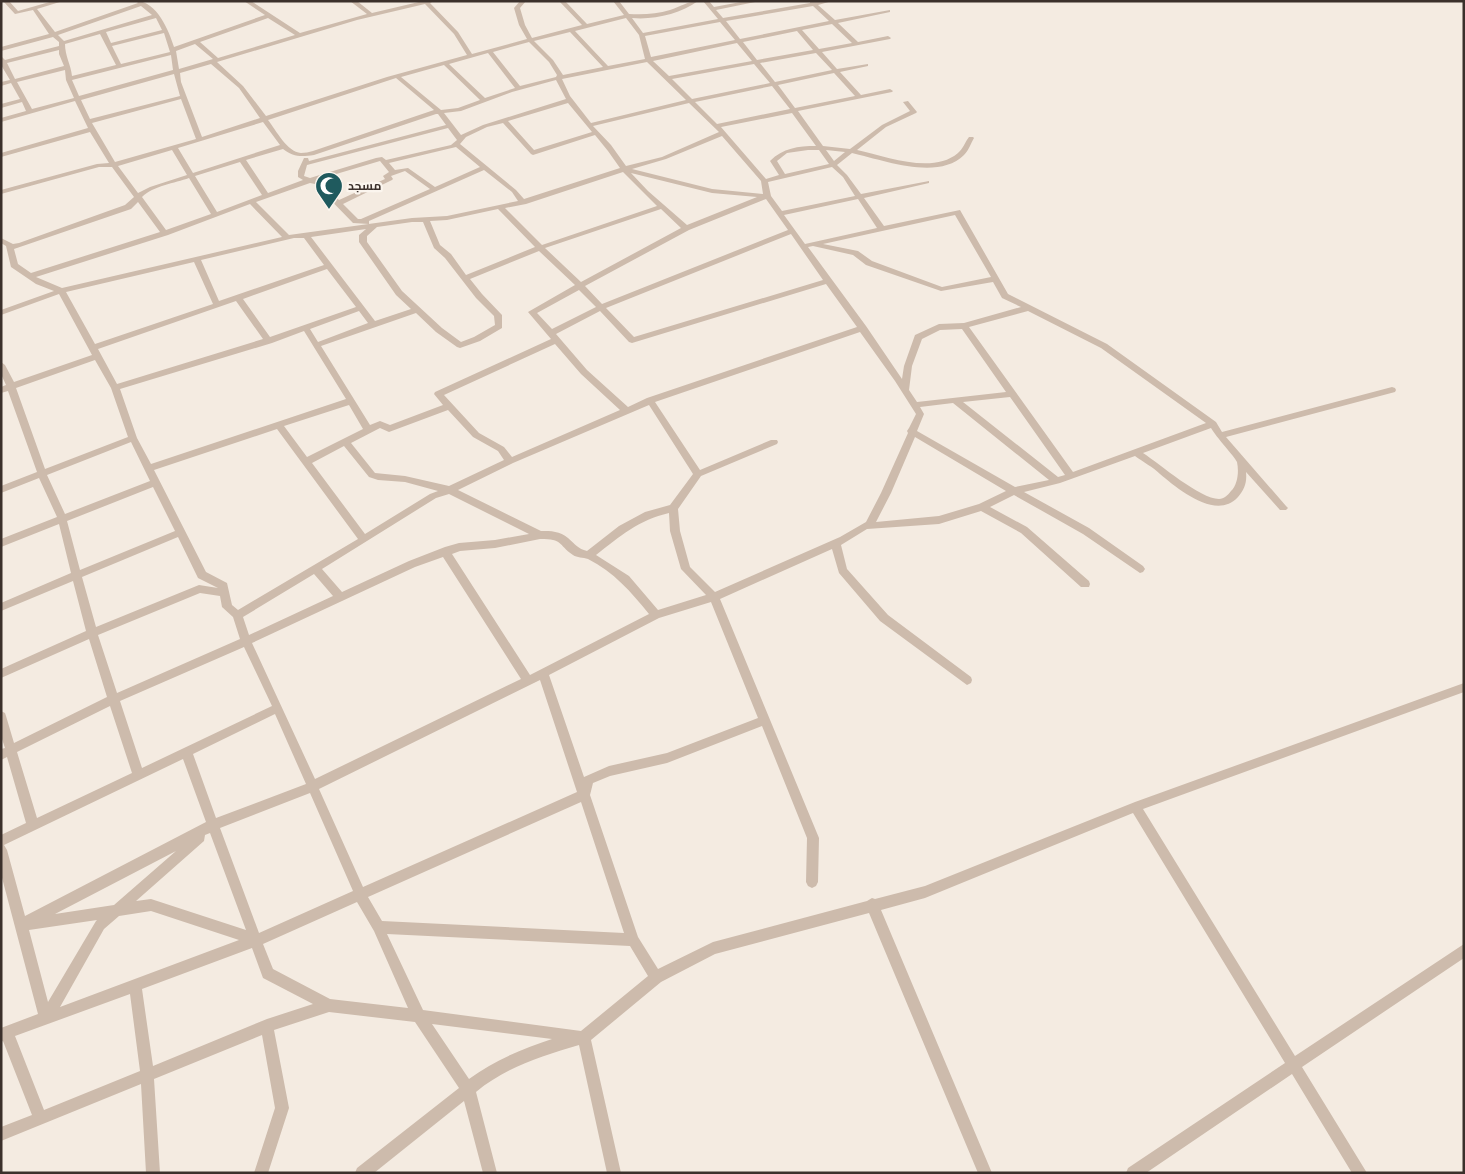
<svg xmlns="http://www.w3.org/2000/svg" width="1465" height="1174" font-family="Manrope,Cairo,sans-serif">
<rect width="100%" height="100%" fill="#f4ebe1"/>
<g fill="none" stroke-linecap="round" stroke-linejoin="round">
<!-- minor -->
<path fill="#cdbbac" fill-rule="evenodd" d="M3 1H9L18 11 53 1H63L37 9 55 32 138 3 136 1C157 1 169 31 174 47L265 15 244 1H251L300 33 367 14 350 1H357L372 13 423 1H434L430 3 458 32 472 54 527 39 519 25 514 8 520 1H526L520 8 525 25 532 38 582 25 559 1H565L587 24 624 15 613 1H619L629 14C643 15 657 14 670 10 680 7 688 1 698 1 680 14 654 20 632 18L643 33 718 19 703 1H709L714 7 746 1H760L716 10 723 18 810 3V1H832L818 5 835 20 890 10V12L838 23 858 42 888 36 891 38 890 39 822 52 837 69 868 64V66L840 72 861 95 890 89 893 91 892 92 798 111 823 146 850 149 882 125 910 111 903 102 908 101 917 112 916 113 886 127 857 150C886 156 932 175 958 153 963 149 965 142 969 137H973L974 138C971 143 969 150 964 155 938 181 883 160 852 153L837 165 847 175 861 194 929 181V183L864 198 884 226 960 210 1008 294 1107 344 1216 422 1222 432 1392 387 1395 388 1396 390 1395 392 1226 437 1286 506 1288 508 1286 510H1280L1246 472C1247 482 1245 489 1238 497 1216 521 1178 489 1160 474 1153 467 1143 462 1135 456L1060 483 1024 492 1089 528 1143 566 1145 569 1143 572 1140 573 1083 534 1014 495 990 507 1027 527 1089 581 1090 584 1089 587H1081L1021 533 981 511 939 524 867 529 841 545 847 569 888 615 971 677 972 680 971 683 967 685 880 621 839 573 832 549 720 599 819 838 818 882 816 886 812 888 808 886 806 882 807 838 762 726 667 763 610 776 593 783 590 795 638 937 658 969 713 942 867 901 872 898 875 899 925 886 1135 802 1464 683V692L1143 809 1295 1056 1464 944V958L1302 1067 1367 1173H1352L1292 1074 1146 1173H1126L1128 1168 1285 1063 1133 813 925 898 881 910 992 1173H978L869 913 715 954 661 982 591 1040 621 1173H607L579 1045C542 1056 506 1067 476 1092L497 1173H483L464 1101 374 1173H355L357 1168 459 1088 415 1022 329 1012 274 1030 289 1108 268 1173H254L275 1108 262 1035 154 1079 160 1173H146L141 1084 1 1141V1127L32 1115 3 1041 1 1042V1028L38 1014 1 874V835L26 823 7 757 1 760V749L5 748 1 736V711L5 713 6 716 14 743 107 697 89 639 1 678V669L86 631 73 581 1 611V603L71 573 59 524 1 547V539L57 517 39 478 1 493V486L37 472 8 391 1 393V387L6 385 1 374V362L5 365 14 382 92 355 59 294 1 315V310L54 291 36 284 11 267 6 246 1 243V238L13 244 19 243 125 205 134 197 112 167H99L1 194V190L97 164 109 163 90 132 1 157V153L88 128 75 101 1 122V118L26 111 22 102 1 108V104L20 99 11 83 1 86V82L10 80 1 65V56L5 60 59 46V42L53 37 1 51V47L49 34 33 10 15 14ZM425 4 454 34 467 55 387 77 266 116 243 86 217 62 357 20ZM141 6 152 15 64 41 58 35ZM813 6 829 21 740 39 726 21ZM156 18 162 30 111 43 106 32ZM268 18 295 35 218 58 200 42ZM626 18 639 35 645 59 608 66 575 31ZM720 22 735 40 651 57 645 36ZM832 24 852 43 819 49 802 30ZM797 31 813 50 757 60 743 42ZM570 32 603 67 563 75 553 60 534 41ZM164 33 170 52 121 64 112 46ZM100 34 116 65 72 76C71 65 65 56 65 44ZM529 42 549 62 557 75 556 77 520 86 493 52ZM737 43 752 61 669 76 653 61ZM195 44 213 59 179 69 176 51ZM59 50V54L64 66 15 79 7 63ZM488 53 515 88 485 98 449 64ZM816 53 832 70 775 82 760 63ZM171 55 173 70 79 96 72 80ZM647 62 686 100 591 123 570 96 562 79ZM211 64 239 88 260 118 202 137 181 82 180 73ZM754 64 770 83 692 99 672 79ZM444 65 480 100 458 108 441 110 401 77ZM65 70 66 80 74 98 32 109 17 82ZM834 73 855 96 795 108 778 85ZM174 74 180 96 90 119 81 100ZM396 78 434 110 313 151C309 152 305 153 301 153 287 152 276 130 268 120ZM556 80 566 99 483 125 461 135 444 113 461 111 512 92ZM772 86 790 109 717 124 695 102ZM181 99 196 139 115 162 92 123ZM568 103 592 132 534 150 508 121ZM689 103 719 132 662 157 626 166 611 145 593 126ZM792 113 816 146C798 146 783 148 770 161L779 175 766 179 721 127ZM436 114H438L446 125 309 161 308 158H304L298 171V177L303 180 268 193 246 160 283 149C293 157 301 157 314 155ZM263 122 280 145 193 173 178 148ZM503 123 531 154 533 155 595 135 608 151 620 168 524 199 516 190 460 144 466 137 487 127ZM448 128 457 140 451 145 386 160 382 157 376 158 310 178 304 176 307 165ZM722 136 761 181 763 194 712 189 632 169 666 159ZM456 147 480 167 435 187 408 168 395 170 389 163ZM172 150 187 175 150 187 138 193 118 166ZM808 150H819L829 164 785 174 777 161 787 153ZM826 150 845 152 834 161ZM380 161 389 172 383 176 385 179 339 200 316 180ZM240 162 262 195 217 212 195 176ZM832 167 843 177 855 196 782 211 771 196 768 182ZM484 170 512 192 518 201 447 216 412 218 289 235 256 202 310 183 315 184 353 223 369 224V221ZM405 171 430 189 361 219H358L343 204 392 180 393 179 391 176ZM623 172 657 206 542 245 505 208 526 204ZM631 173 712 193 757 197 687 225 648 191ZM189 178 211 214 166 230 142 197C153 186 175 183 189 178ZM766 199 788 230 602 304 585 286 689 230ZM858 199 877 228 805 244 784 215ZM138 202 160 232 31 273 18 264 14 249 131 209ZM250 204 282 237 62 288 36 277 168 235ZM498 209 535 247 466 275 451 254 440 245 430 221 447 220ZM661 209 681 228 581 282 545 248ZM955 215 991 277 942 287 872 261 858 251 823 244ZM412 222H423L434 248 445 258 476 298 494 316 495 325 474 337 461 342 442 328 402 291 367 242V236L377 227ZM366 229 359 235V242L396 295 411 309 375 321 311 237ZM791 234 823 280 634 337 606 308ZM294 238H304L324 265 219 301 201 260ZM813 246 853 255 866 265 941 291 993 282 1002 298 1021 307 964 323 939 324 915 335 904 366 902 379 866 326 808 247ZM539 251 575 285 528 312 551 339 435 392 434 394 443 405 390 425 380 421 370 425 321 346 416 313 436 332 457 347 460 348 480 341 502 328V315L482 294 470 279ZM194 262 213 304 95 344 66 292ZM327 269 356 307 270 337 243 299ZM826 284 857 327 647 398 628 407 587 370 556 334 600 311 629 342 632 343ZM579 290 596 307 552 329 537 313ZM236 301 263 339 117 384 98 349ZM359 311 368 323 318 342 310 329ZM1028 311 1101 348 1206 423 1073 472 969 327ZM962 329 1006 392 917 402 909 390 912 366 922 339 940 330ZM304 331 346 399 151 464 137 438 120 389 272 343ZM860 332 895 381 916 414 909 428 907 431 908 433 881 493 866 522 840 537 715 592 690 567 680 531 678 509 701 476 777 444 778 442 777 440H771L700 470 655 402ZM555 344 581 374 620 410 512 457 504 447 479 433 444 395ZM95 360 111 388 128 437 45 469 16 388ZM1010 397 1065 475 1058 477 963 402ZM953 403 1049 480 1015 487 917 431 924 414 920 407ZM349 405 363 429 307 457 284 426ZM649 405 693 474 670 505 645 512 619 526 587 551C578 549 575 544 568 538 560 531 551 531 541 531L458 490 513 463ZM448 410 473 437 498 451 504 460 449 486 405 476 375 473 351 443 380 428 389 432ZM1211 428C1216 437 1235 457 1237 462 1239 471 1238 484 1231 491 1228 495 1224 499 1219 499 1200 499 1160 464 1143 453ZM277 429 358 539 238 610 232 605 227 583 206 572 154 470ZM915 437 1006 491 979 504 939 516 876 522 891 493ZM131 442 150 481 65 514 47 475ZM344 446 369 477 378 480 405 482 438 491 430 494 365 534 312 463ZM153 487 175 531 80 570 67 521ZM449 494 529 534 495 540 459 543 445 547 409 561 342 592 322 569 436 498ZM669 513 670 531 681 569 706 595 658 610 629 576 596 555C620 536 639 520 669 513ZM178 537 198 578 218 588 199 585 96 627 82 577ZM540 539C564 539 557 544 573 555 577 558 583 557 588 559 614 572 631 592 649 614L530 675 452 554 460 551 495 548ZM443 557 521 679 315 779 252 643 415 567ZM314 574 333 596 249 635 243 617ZM200 593 220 596 222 607 233 617 240 639 117 693 98 635ZM711 602 758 718 667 753 609 766 584 777 549 675 659 618ZM244 647 272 706 142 768 120 701ZM540 680 577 792 363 887 319 789ZM110 706 132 773 37 818 17 752ZM275 714 306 784 216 818 193 754ZM183 759 206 822 25 916 7 850 4 845ZM310 793 353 891 259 933 220 828ZM581 802 624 933 382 921 368 897ZM210 833 246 930 151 899 136 901 204 841 205 835ZM176 851 114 905 55 914ZM357 902 374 931 408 1008 330 999 273 969 263 944ZM151 911 239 940 60 1007 104 929 119 916ZM97 920 96 921 48 1002 29 930ZM387 934 630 946 648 976 581 1031 423 1010ZM252 948 263 978 313 1004 267 1019 153 1066 142 989ZM130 994 140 1071 44 1110 15 1036ZM432 1024 552 1039C524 1048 493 1061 469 1079Z"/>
</g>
<!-- icons -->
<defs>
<symbol id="mosque-pin" viewBox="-11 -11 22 30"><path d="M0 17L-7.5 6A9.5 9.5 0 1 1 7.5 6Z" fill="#1f5a5e" stroke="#fbf5ee"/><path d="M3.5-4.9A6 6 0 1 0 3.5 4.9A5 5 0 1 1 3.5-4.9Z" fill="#fff"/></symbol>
</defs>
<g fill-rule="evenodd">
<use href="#mosque-pin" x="313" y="170" width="32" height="43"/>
</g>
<g text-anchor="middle" stroke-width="4.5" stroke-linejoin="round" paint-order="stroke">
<!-- far-poi labels -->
<g font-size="12" font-weight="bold" fill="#3b302b" stroke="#fbf5ee" text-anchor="start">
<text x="348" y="190">مسجد</text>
</g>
</g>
<!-- border -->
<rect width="1465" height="1174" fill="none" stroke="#3b302b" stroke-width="5"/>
</svg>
